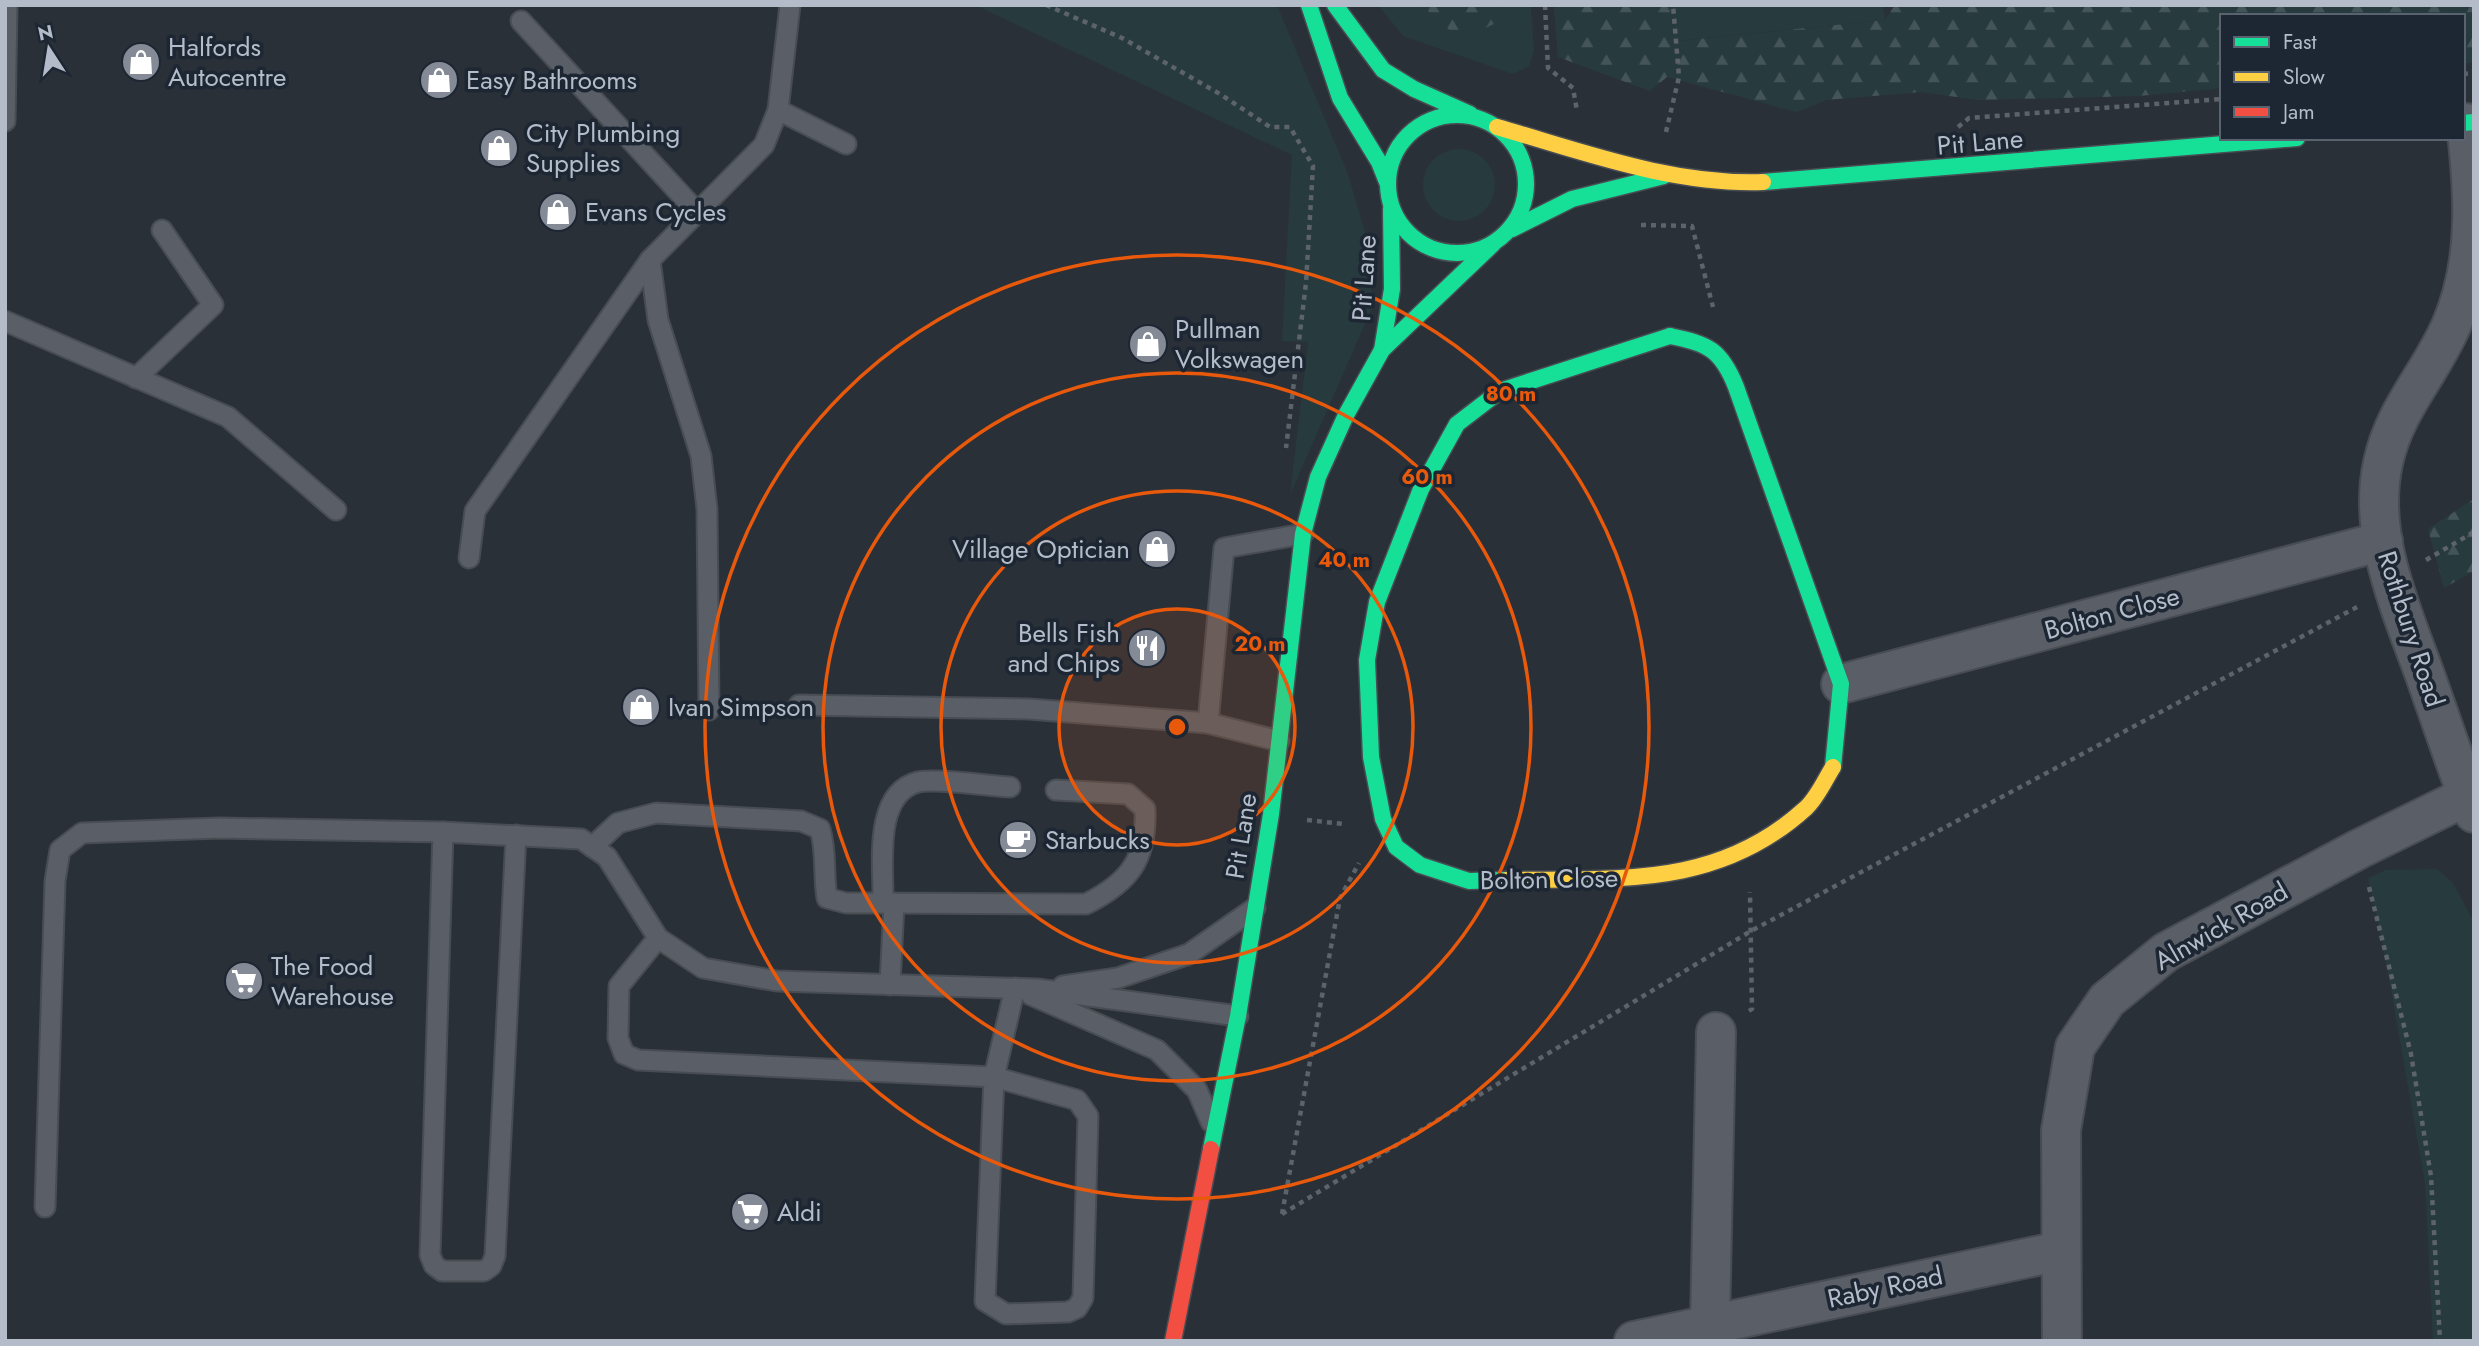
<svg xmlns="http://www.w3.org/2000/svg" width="2479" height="1346" font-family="Jost,sans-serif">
<defs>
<pattern id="forest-firs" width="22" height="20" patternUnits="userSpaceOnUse" patternTransform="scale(1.75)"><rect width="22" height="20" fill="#273a3e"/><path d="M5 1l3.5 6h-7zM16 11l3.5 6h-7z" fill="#445559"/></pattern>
</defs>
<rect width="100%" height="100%" fill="#2a3038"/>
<!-- grass -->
<g fill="#273a3e">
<polygon points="975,5 1277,5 1348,174 1370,250 1372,308 1290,495 1308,342 1282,341 1292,155"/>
<polygon points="1378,5 1421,5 1433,15 1500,21 1499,5 1531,5 1534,51 1529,66 1513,74 1403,36"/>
<polygon points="1564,5 1883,5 1885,20 1677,41"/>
<circle cx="1459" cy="185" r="36"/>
<polygon points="2437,869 2453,883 2474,922 2474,1341 2433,1341 2425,1183 2385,956 2368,878 2386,870"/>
</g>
<!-- forest -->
<g fill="url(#forest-firs)">
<polygon points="1421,5 1499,5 1500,21 1461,40"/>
<polygon points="1554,5 1674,5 1678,41 1885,20 1895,5 2474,5 2474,62 2463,64 2463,16 2222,16 2222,88 2139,96 1978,100 1921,92 1826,100 1797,112 1667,77 1650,91 1558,57"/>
<polygon points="2474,499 2474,571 2444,588 2428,529"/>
</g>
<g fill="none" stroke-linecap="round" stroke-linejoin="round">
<defs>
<g id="lane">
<polyline points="521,21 697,212"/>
<polyline points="778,110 846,144"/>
<polyline points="5,121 7,5"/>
<polyline points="5,321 228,417 336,510"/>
<polyline points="136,378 213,305 162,230"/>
<polyline points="469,558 475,511 650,260"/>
<polyline points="799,705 1029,709 1208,723"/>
<polyline points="709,710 707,509 701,456 658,320 650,260 764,145 778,110 790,5"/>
<polyline points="1279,741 1208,723 1224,548 1303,534"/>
<path d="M1010 787C988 786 936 778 918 782 872 794 884 868 883 903L1086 904C1130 882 1147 859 1145 809L1128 794 1056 790"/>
<polyline points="443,832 430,1255 434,1265 442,1271 484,1271 491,1266 495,1256 516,835"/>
<path d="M592 847 618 823 656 813 801 821 820 829C827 852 823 874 827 898L846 903H883"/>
<polyline points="658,938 619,986 618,1038 624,1054 638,1060 994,1077 1077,1100 1088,1116 1083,1298 1077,1308 1068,1312 1006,1314 985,1301 994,1077 1015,988"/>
<polyline points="890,985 894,903"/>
<polyline points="1063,986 1118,978 1189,954 1255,908"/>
<polyline points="1031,995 1157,1050 1197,1090 1211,1122"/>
<polyline points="45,1207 55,881 60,850 82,833 219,828 443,832 581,839 607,857 658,938 703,968 777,981 1037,989 1238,1016"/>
</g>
<g id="street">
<path d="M2466 123C2474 191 2479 261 2451 326 2430 374 2394 410 2383 463 2367 536 2402 611 2426 678 2442 723 2457 768 2474 813"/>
<polyline points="1841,684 2383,541"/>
<polyline points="1710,1324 1716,1032"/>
<polyline points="1634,1341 2060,1251"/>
<polyline points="2062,1341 2061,1130 2075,1047 2107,1000 2166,952 2359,849 2467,796"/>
</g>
<g id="fast">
<polyline points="1309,5 1340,98 1379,162 1387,182"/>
<polyline points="1335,5 1383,70 1414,89 1470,114"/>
<circle cx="1457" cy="184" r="69"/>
<polyline points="2463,123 2474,122"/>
<polyline points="1763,182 2297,138"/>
<polyline points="1512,229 1572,199 1664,176"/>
<path d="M1670 336C1708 344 1721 349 1736 387L1841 684 1833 767"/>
<polyline points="1382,350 1392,289 1391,209"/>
<polyline points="1506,880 1469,881 1420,865 1396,847 1383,819 1371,757 1367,660 1377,602 1421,489 1457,424 1500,391 1670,336"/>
<polyline points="1211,1149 1238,1016 1271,814 1303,534 1318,477 1346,415 1382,350 1493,244"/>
</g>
<g id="slow">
<path d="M1497 127C1584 152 1671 185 1763 182"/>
<path d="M1506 880C1617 878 1717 889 1806 808 1817 798 1825 780 1833 767"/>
</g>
<polyline id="jam" points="1173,1341 1211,1149"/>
</defs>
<!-- lane casing -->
<use href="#lane" stroke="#484c53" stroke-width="23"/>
<!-- street casing -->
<use href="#street" stroke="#484c53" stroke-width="42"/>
<!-- fast casing -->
<use href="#fast" stroke="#484c53" stroke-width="19"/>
<!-- slow casing -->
<use href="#slow" stroke="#484c53" stroke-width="19"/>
<!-- jam casing -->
<use href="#jam" stroke="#484c53" stroke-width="19"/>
<!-- path -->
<g stroke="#5d636a" stroke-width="4.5" stroke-dasharray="5 5" stroke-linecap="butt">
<polyline points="1046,5 1122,38 1220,94 1270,127 1290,127 1313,166 1306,283 1286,448"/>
<polyline points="1545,5 1548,68 1573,88 1577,111"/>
<polyline points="2463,74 2474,73"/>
<polyline points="1958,127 1969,118 2222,99"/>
<polyline points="1666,132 1679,77 1673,5"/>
<polyline points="1641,225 1692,226 1713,307"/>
<polyline points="2426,560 2474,532"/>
<polyline points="1307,820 1344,824"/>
<polyline points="2369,887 2411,1054 2431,1176 2440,1341"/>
<polyline points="1749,1011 1752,1009 1750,892"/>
<polyline points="1282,1214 1751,931 2359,606"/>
<polyline points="1282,1214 1340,898 1359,863"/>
</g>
<!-- lane -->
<use href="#lane" stroke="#5a5e66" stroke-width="19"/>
<!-- street -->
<use href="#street" stroke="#5a5e66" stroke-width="38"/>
<!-- fast -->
<use href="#fast" stroke="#16e098" stroke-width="16"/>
<!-- slow -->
<use href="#slow" stroke="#ffcf43" stroke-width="16"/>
<!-- jam -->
<use href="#jam" stroke="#f24e42" stroke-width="16"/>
</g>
<!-- distance rings -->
<circle cx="1177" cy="727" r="118" fill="#e8590c" fill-opacity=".12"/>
<g fill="none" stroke="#e8590c" stroke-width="3.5">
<circle cx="1177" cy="727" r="118"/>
<circle cx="1177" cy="727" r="236"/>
<circle cx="1177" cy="727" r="354"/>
<circle cx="1177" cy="727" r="472"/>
</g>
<!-- icons -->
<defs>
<symbol id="shop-disc" viewBox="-11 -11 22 22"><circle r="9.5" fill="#848b96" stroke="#1d2633"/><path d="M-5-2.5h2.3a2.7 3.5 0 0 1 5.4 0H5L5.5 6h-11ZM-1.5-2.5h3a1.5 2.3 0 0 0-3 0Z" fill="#fff"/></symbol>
<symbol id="restaurant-disc" viewBox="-11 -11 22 22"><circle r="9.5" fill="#848b96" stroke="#1d2633"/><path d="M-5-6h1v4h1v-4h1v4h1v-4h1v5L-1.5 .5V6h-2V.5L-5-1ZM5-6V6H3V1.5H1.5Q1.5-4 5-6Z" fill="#fff"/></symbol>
<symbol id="cafe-disc" viewBox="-11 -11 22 22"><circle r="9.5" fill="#848b96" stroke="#1d2633"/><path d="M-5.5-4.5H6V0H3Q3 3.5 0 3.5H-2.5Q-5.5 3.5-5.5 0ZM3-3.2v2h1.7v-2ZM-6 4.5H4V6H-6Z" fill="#fff"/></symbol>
<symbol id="supermarket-disc" viewBox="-11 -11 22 22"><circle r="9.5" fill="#848b96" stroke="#1d2633"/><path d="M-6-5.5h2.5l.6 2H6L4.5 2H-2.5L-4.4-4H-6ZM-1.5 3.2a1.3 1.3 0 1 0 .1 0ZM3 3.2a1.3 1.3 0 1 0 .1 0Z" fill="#fff"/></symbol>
</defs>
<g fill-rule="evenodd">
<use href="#shop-disc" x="119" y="40" width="44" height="44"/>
<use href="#shop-disc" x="417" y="58" width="44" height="44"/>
<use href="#shop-disc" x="477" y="126" width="44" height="44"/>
<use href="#shop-disc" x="536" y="190" width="44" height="44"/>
<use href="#shop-disc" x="1126" y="322" width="44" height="44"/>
<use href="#shop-disc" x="1135" y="527" width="44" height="44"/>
<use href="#restaurant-disc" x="1125" y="626" width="44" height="44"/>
<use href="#shop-disc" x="619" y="685" width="44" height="44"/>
<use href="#cafe-disc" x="996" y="818" width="44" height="44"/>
<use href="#supermarket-disc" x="222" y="959" width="44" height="44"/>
<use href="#supermarket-disc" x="728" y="1190" width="44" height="44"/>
</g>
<g text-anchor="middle" stroke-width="7" stroke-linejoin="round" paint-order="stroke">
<!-- poi labels -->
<g font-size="26" fill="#b4bcc9" stroke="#1d2633" text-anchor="start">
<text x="168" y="56">Halfords<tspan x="168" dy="30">Autocentre</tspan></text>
<text x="466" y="89">Easy Bathrooms</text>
<text x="526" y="142">City Plumbing<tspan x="526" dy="30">Supplies</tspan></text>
<text x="585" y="221">Evans Cycles</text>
<text x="1175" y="338">Pullman<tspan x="1175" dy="30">Volkswagen</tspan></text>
<text x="1130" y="558" text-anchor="end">Village Optician</text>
<text x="1120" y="642" text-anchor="end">Bells Fish<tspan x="1120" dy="30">and Chips</tspan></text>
<text x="668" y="716">Ivan Simpson</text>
<text x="1045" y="849">Starbucks</text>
<text x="271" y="975">The Food<tspan x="271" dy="30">Warehouse</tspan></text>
<text x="777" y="1221">Aldi</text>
</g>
<!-- street labels -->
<g font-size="26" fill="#b4bcc9" stroke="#1d2633">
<text transform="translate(1980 142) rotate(-5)" y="9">Pit Lane</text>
<text transform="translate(1364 278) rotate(-86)" y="9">Pit Lane</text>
<text transform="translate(2112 613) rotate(-15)" y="9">Bolton Close</text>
<text transform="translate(2411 629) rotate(72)" y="9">Rothbury Road</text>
<text transform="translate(1241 836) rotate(-81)" y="9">Pit Lane</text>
<text transform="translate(1549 879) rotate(-1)" y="9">Bolton Close</text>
<text transform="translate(2221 926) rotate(-30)" y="9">Alnwick Road</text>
<text transform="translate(1885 1287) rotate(-12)" y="9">Raby Road</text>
</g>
</g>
<circle cx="1177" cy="727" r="10" fill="#e8590c" stroke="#1d2633" stroke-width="3.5"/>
<g font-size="21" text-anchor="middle" font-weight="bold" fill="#e8590c" stroke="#1d2633" stroke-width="7" stroke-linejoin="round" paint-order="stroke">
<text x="1511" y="401">80 m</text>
<text x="1427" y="484">60 m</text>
<text x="1344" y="567">40 m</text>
<text x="1260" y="651">20 m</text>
</g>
<!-- border -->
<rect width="2479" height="1346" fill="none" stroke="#b4bcc9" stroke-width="14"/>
<!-- legend -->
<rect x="2220" y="14" width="245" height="126" fill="#1d2633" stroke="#59626f" stroke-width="2"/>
<rect x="2234" y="37" width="35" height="10" fill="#16e098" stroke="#59626f" stroke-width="2"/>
<text x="2283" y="49" font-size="21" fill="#b4bcc9">Fast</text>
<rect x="2234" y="72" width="35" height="10" fill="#ffcf43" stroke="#59626f" stroke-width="2"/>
<text x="2283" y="84" font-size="21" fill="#b4bcc9">Slow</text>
<rect x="2234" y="107" width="35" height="10" fill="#f24e42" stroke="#59626f" stroke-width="2"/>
<text x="2283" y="119" font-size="21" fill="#b4bcc9">Jam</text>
<!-- north arrow -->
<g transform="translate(49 49) rotate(348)" stroke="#1d2633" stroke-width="5" paint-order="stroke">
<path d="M0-5L12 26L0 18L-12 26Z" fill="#b4bcc9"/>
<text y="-10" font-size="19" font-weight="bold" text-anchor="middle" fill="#b4bcc9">N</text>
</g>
</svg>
